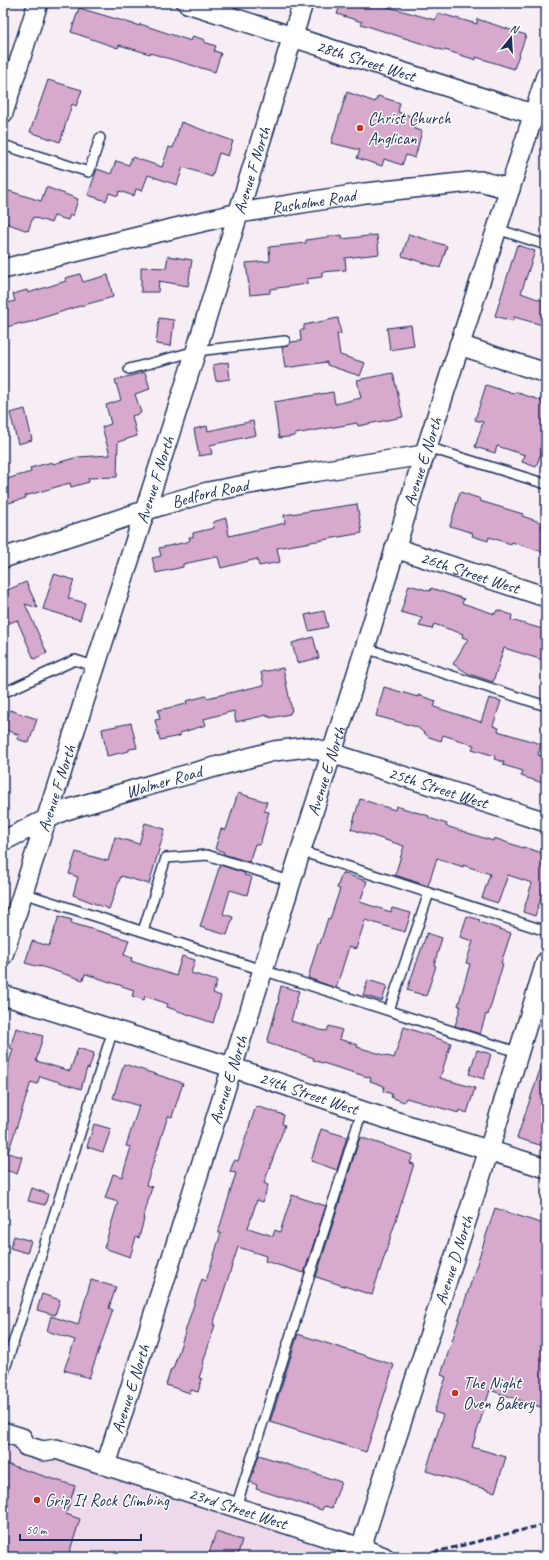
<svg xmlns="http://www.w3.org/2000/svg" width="549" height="1560" font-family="Caveat,sans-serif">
<rect width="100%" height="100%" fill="#f7eef5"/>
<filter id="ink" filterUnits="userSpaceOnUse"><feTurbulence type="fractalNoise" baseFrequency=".025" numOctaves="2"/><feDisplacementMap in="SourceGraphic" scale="8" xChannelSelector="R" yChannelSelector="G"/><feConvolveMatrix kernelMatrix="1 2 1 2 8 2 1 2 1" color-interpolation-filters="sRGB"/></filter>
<g filter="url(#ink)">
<!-- built -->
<polygon fill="#edd9e9" points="3,1441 330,1543 325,1555 317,1557 3,1557"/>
<!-- building -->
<g fill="#d7a9cc" stroke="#1b2f5e">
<polygon points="341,3 386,3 385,6 435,20 438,13 477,24 477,19 526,35 514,69 476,57 476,60 445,50 445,51 361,24 362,22 337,14"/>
<polygon points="79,8 140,26 140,24 191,41 193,36 205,40 204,42 216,46 214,51 221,53 215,72 150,53 150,54 119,45 118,48 71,32"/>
<polygon points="48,80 82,90 76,106 72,104 60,142 30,132"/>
<polygon points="347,92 375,102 378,96 400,103 398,112 417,118 414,129 422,131 415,158 406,155 402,165 384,159 382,166 357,158 360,150 331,143"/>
<polygon points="181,122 233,141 228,156 219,153 212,177 183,167 177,185 148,175 142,191 136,189 134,196 119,191 118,196 109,193 106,201 88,195 97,169 111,174 116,161 129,165 132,157 162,167 169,147 173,148"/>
<polygon points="46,187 78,199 73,216 70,215 68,220 54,216 51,223 33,217 28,231 3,222 3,189 41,201"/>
<polygon points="409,234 447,246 440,268 402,256"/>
<polygon points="342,235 342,239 377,235 379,254 345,258 346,270 322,272 322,277 307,279 307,284 270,289 270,293 250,295 246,263 270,261 269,247 306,243 306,240"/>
<polygon points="517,245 535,251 521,293 546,302 546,326 514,317 513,321 495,316"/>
<polygon points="168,256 192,260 188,286 159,281 158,292 141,292 141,267 166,268"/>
<polygon points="80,274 83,282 108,275 113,297 73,308 36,320 36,321 21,324 21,323 3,328 3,304 15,301 13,294 27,290 28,293 66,281 65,278"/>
<polygon points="159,318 174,320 171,346 156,344"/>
<polygon points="338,318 341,334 337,334 340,355 365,363 360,376 327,365 327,362 285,368 282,347 288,346 291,342 301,341 300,330 304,330 304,325"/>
<polygon points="411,325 414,346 390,350 387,328"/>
<polygon points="228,362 230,379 216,381 213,365"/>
<polygon points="145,372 150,389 135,394 141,413 132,416 137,436 118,442 117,477 88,478 89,482 71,487 70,483 25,496 26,498 5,504 3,497 3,480 31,472 30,468 52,462 53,464 78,457 110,455 102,427 111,424 106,405 121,400 115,380"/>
<polygon points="393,373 403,417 358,426 357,423 295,434 295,436 279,438 274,402 333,392 335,404 361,398 357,380"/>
<polygon points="486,385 514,394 515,392 546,402 546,429 540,449 542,450 536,467 522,462 525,455 497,446 495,453 475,447 483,422 475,420"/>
<polygon points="25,409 32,440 18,444 10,413"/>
<polygon points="253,421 256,435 210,445 212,454 199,456 194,429 207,426 208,431"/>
<polygon points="460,492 481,499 480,501 523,514 522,516 543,523 541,528 546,529 546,553 512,542 511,544 489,537 488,541 472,536 473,533 450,526"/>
<polygon points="357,504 362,533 277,548 280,562 259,566 257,559 221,568 218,557 216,557 183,564 183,567 156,573 152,558 161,556 159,548 187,542 190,540 189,537 193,537 193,533 214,528 213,522 226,518 229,536 285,523 284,515"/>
<polygon points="54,574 74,580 68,598 85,603 80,620 43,609"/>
<polygon points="26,582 38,608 25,604 47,653 34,659 17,620 3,626 3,592"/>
<polygon points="409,585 430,591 431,588 464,599 462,603 495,614 497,610 512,615 511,620 546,630 546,661 504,648 493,682 469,674 453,664 468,639 462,637 463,634 434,624 432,629 419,626 422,618 401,612"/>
<polygon points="324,611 328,627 309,631 305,615"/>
<polygon points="313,637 319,658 297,663 292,643"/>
<polygon points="283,668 292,711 290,712 290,714 270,718 270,716 267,717 267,715 236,722 234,711 204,719 206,725 180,733 180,736 160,740 155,720 160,719 158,710 187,704 186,701 206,696 207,698 264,685 261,672"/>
<polygon points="384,687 418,697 418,695 436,701 434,707 481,722 489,698 501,701 493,726 499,728 498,731 541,744 538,755 546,757 546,784 521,776 523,771 503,765 504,762 494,759 495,756 472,749 474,745 443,735 441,741 429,737 417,727 376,716"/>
<polygon points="10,710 37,719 29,743 17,739 19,735 4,729"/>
<polygon points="131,723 137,748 129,749 129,751 107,756 102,729"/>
<polygon points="238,793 267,802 264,811 269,812 260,845 255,844 249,862 223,854 224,852 215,849 221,829 226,830"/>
<polygon points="360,799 395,810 396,806 429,816 429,818 447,824 446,826 493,841 494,838 523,848 523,847 546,854 546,881 535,916 523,912 532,883 508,875 498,903 482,898 490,874 463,865 463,867 437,858 428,886 395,875 404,846 351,829"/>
<polygon points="145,823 165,829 149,884 121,876 109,909 73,895 78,877 69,874 76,852 108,861 115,837 139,844"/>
<polygon points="220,865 245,873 244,875 252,877 247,895 230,890 223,914 233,917 227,935 200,927"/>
<polygon points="342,873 367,881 360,902 391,912 392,908 411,913 405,932 365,920 356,949 349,947 336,988 308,978 318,943 320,944 328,918 330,919 340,889 337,888"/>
<polygon points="59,916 72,920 71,923 129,940 124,955 132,958 131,961 176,976 182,956 195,960 191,973 217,981 213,993 221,996 213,1023 167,1007 168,1004 145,996 144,1000 132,996 134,990 89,975 85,974 83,980 40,966 40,967 25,963 32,941 49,946"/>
<polygon points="467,916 480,920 479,922 511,933 501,963 503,964 488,1015 486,1014 480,1034 455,1026 461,1006 458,1006 470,964 466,963 473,941 460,937"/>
<polygon points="427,933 442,938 434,965 436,966 426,996 407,990"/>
<polygon points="368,980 387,986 382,1001 363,995"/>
<polygon points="281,986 299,991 291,1021 320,1030 327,1031 329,1026 342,1030 339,1039 358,1045 357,1047 394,1058 404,1027 451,1043 440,1078 475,1088 467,1113 460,1110 459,1113 406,1098 404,1102 391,1097 392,1094 383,1091 384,1086 370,1081 371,1078 313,1060 314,1058 267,1043 279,999 278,999"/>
<polygon points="16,1028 43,1036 36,1061 70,1071 78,1048 94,1053 89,1069 87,1068 81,1089 40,1076 37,1084 31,1082 8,1153 22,1157 17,1174 3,1169 3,1082 13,1049 10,1048"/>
<polygon points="477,1050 491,1054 484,1079 469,1074"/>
<polygon points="544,1058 546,1059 546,1147 517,1138"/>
<polygon points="124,1064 183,1083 172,1117 168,1116 146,1185 152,1187 143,1219 144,1219 139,1238 136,1237 130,1257 104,1248 118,1202 105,1198 113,1174 122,1177 131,1147 126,1146 139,1106 113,1098"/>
<polygon points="256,1106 284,1115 282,1124 285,1125 264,1183 268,1185 263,1202 257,1200 248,1228 273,1236 275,1230 280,1232 292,1195 326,1206 304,1273 265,1261 266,1256 238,1247 213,1325 215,1325 203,1363 204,1363 199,1378 202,1379 198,1392 191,1390 190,1393 166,1385 171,1369 173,1369 177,1357 202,1279 206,1281 221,1233 218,1233 236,1173 230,1172 234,1160 238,1161"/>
<polygon points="94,1124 111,1129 103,1152 87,1147"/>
<polygon points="321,1129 347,1137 337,1170 311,1161"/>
<polygon points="360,1137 413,1155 410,1163 414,1164 372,1295 316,1277"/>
<polygon points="32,1188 48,1194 45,1205 28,1201"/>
<polygon points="495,1208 546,1225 546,1409 490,1390 472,1447 506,1457 495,1492 426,1471 443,1415 434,1412 446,1377 441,1375"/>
<polygon points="14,1236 31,1241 27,1253 10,1248"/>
<polygon points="91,1280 116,1287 109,1308 113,1310 89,1378 64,1370 75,1340 47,1331 51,1316 78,1325"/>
<polygon points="42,1294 60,1300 55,1315 37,1310"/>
<polygon points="298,1334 394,1365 366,1452 270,1422"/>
<polygon points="259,1455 341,1482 332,1508 324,1506 322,1510 256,1489 257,1485 250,1482"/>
<polygon points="3,1463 75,1486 66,1514 80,1519 68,1557 3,1557"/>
<polygon points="216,1532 242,1540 237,1557 208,1557"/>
</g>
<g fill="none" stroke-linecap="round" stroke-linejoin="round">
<defs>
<g id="service">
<polyline points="3,145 89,172 100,138"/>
<polyline points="497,229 546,245"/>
<polyline points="129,369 196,351 285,341"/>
<polyline points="427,447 546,484"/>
<polyline points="365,648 546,706"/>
<polyline points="3,693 75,660 94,666"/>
<polyline points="300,851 546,931"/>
<polyline points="23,893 517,1052"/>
<polyline points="143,931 166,858 207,855 290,881"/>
<polyline points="389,1010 429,893"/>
<polyline points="3,1375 113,1030"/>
<polyline points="236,1507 362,1111"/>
</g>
<g id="minor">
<path id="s1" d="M187 3 545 118"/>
<polyline points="3,113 38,3"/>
<path id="s2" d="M3 269 239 213 365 193 480 181 510 189"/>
<polyline points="459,345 546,373"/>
<path id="s3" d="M395 548 546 597"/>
<path id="s4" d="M3 558 159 506 208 492 313 472 424 455"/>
<path id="s5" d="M3 841 63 811 167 780 274 751 307 747 331 753 546 822"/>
<path id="s6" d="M3 955 196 351 303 3"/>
<path id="s7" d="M3 995 231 1067 362 1111 546 1168"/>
<path id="s8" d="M3 1432 22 1438 26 1446 43 1451 56 1449 361 1548 384 1557"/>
<path id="s9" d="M106 1465 365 648 415 484 546 76"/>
<path id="s10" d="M358 1557 489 1150 546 962"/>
</g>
</defs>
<!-- service casing -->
<use href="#service" stroke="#1b2f5e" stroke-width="12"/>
<!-- minor casing -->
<use href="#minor" stroke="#1b2f5e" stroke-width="22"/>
<!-- service -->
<use href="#service" stroke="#fff" stroke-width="9"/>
<!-- minor -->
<use href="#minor" stroke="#fff" stroke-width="19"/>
<!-- rail -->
<polyline stroke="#1b2f5e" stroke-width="3" stroke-dasharray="6 3" stroke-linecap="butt" points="416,1557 546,1524"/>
</g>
</g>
<!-- markers -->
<g fill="#c8321e" stroke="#fff" stroke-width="1.5">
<circle cx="360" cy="128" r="4"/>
<circle cx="455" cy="1393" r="4"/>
<circle cx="37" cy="1500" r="4"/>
</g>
<g text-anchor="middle" stroke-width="3" stroke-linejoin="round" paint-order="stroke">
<!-- street labels -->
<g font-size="17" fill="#1b2f5e" stroke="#fff">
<text dy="6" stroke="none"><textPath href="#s1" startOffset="188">28th Street West</textPath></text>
<text dy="6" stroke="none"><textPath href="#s6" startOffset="823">Avenue F North</textPath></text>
<text dy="6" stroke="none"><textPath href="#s2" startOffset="318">Rusholme Road</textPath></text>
<text dy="6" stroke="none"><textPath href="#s9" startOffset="1052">Avenue E North</textPath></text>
<text dy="6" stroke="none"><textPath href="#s6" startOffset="499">Avenue F North</textPath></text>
<text dy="6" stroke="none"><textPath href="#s4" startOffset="217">Bedford Road</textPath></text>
<text dy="6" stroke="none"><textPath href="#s3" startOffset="79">26th Street West</textPath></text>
<text dy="6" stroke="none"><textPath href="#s9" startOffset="728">Avenue E North</textPath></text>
<text dy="6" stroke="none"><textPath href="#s5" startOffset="172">Walmer Road</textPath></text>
<text dy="6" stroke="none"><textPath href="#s6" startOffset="175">Avenue F North</textPath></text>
<text dy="6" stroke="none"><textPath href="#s5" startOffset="457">25th Street West</textPath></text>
<text dy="6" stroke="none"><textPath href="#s9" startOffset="404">Avenue E North</textPath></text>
<text dy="6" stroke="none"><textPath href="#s7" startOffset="321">24th Street West</textPath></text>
<text dy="6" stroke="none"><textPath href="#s10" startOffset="312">Avenue D North</textPath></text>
<text dy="6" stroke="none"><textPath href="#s9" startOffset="80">Avenue E North</textPath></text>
<text dy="6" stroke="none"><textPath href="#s8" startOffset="251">23rd Street West</textPath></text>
</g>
<!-- poi labels -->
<g font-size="17" fill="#1b2f5e" stroke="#fff" text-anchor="start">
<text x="368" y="124">Christ Church<tspan x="368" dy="20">Anglican</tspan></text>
<text x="463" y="1389">The Night<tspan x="463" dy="20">Oven Bakery</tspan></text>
<text x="45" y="1506">Grip It Rock Climbing</text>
</g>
</g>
<!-- margin -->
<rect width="549" height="1560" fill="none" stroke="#fff" stroke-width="16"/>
<rect x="8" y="8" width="533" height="1544" fill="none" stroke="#1b2f5e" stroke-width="1.5" filter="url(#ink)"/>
<!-- north arrow -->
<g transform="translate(511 38) rotate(18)" stroke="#ffffff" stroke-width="3" paint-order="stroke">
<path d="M0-3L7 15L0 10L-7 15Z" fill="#1b2f5e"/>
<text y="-6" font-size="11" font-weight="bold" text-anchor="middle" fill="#1b2f5e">N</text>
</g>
<!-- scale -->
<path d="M20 1534v6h121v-6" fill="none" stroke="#1b2f5e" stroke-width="2"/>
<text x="26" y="1534" font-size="12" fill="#1b2f5e" stroke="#ffffff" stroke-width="3" paint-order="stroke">50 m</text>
</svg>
